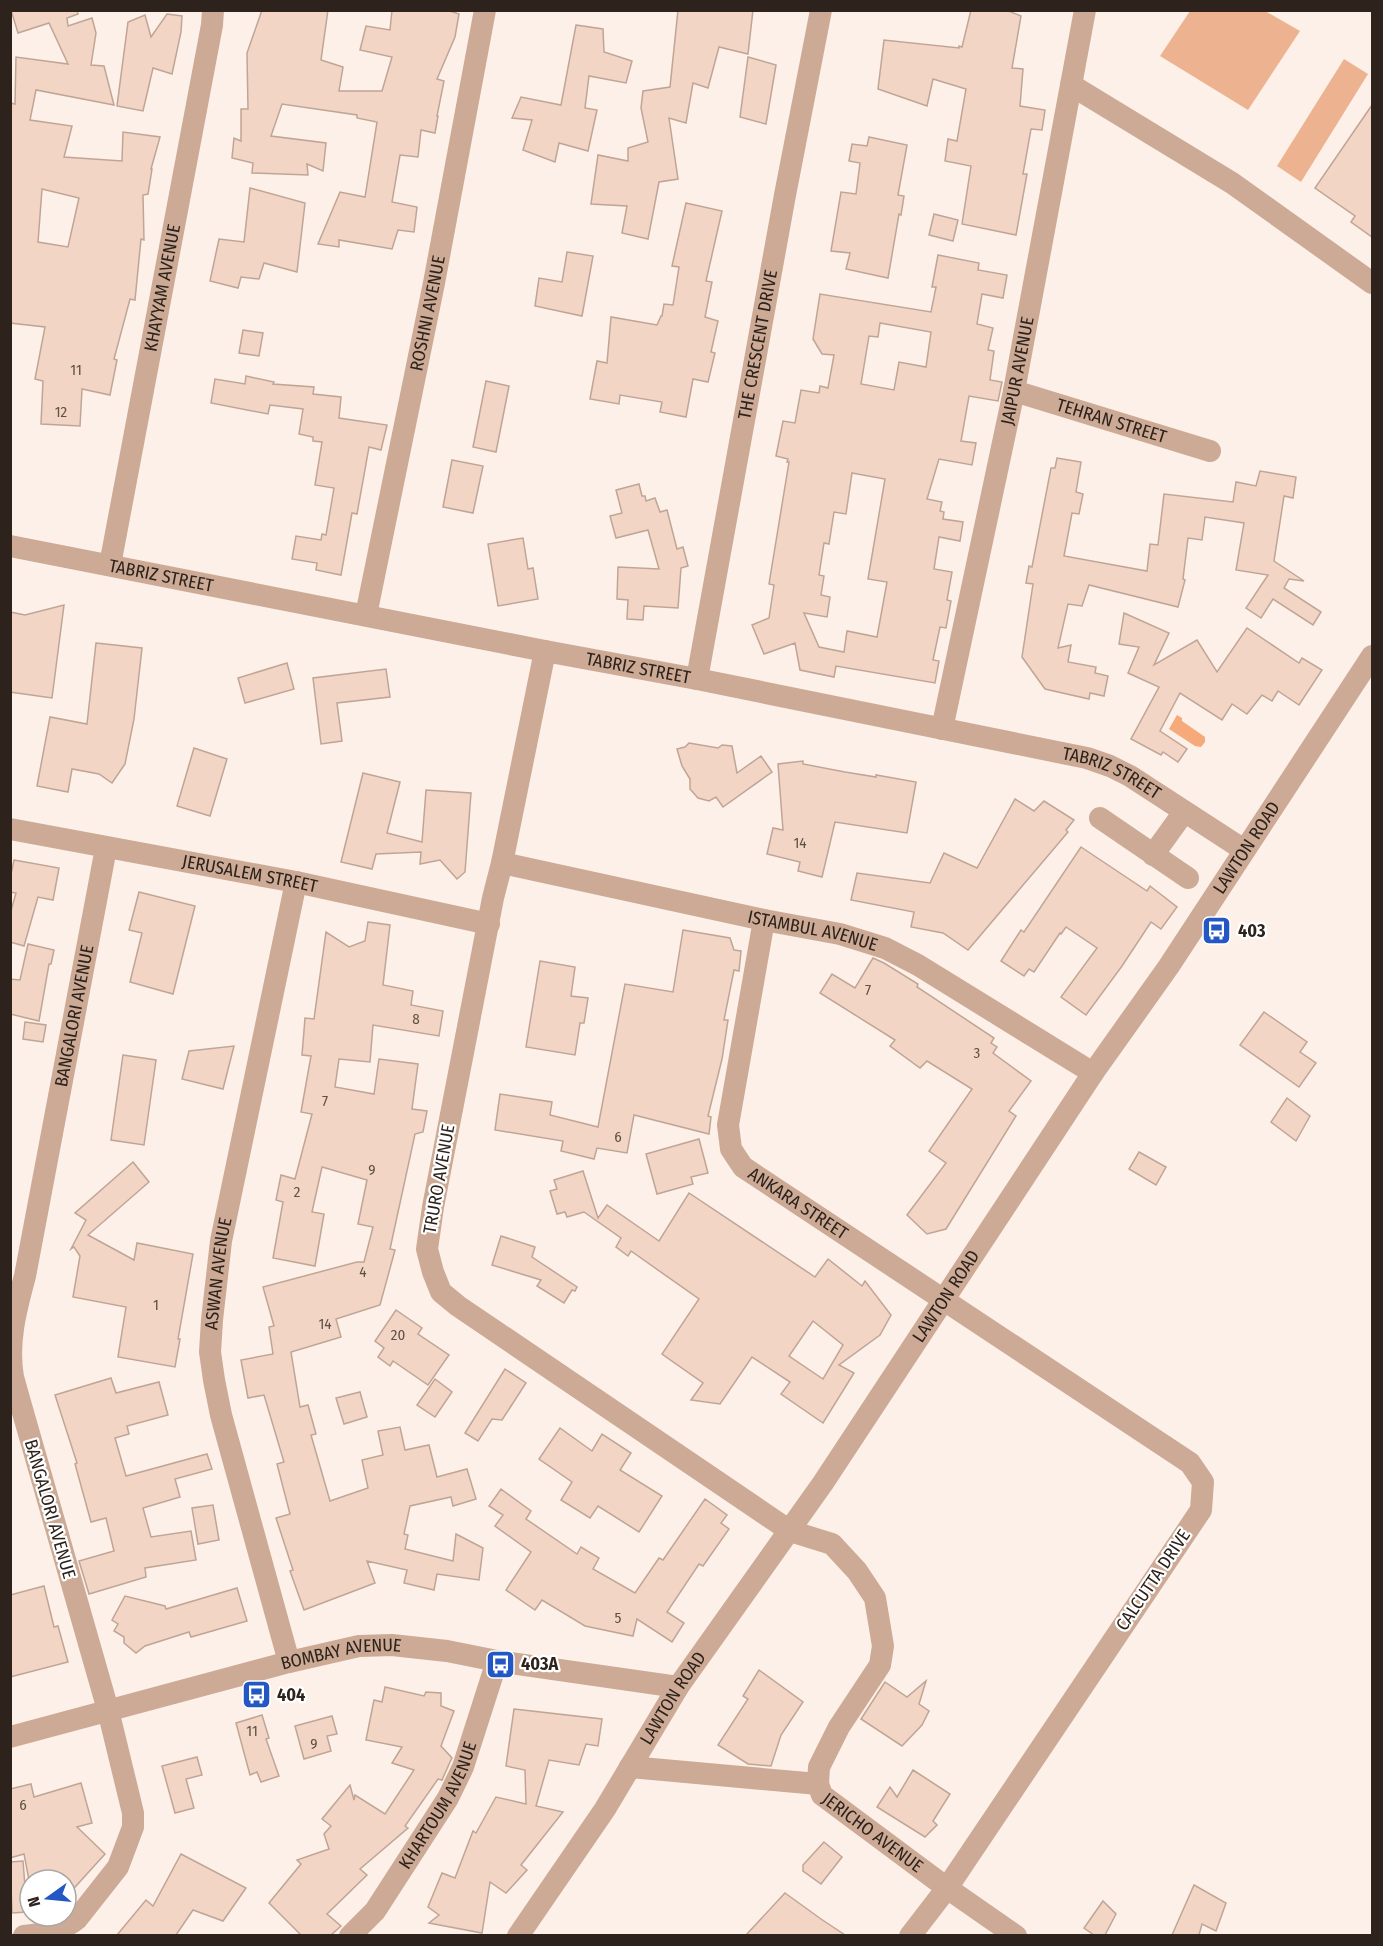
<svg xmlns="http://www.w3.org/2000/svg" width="1383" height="1946" font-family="'Fira Sans Condensed',sans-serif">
<rect width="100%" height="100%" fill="#fcf0e9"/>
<!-- green -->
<g fill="#edb390">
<polygon points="1190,11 1265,11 1300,31 1248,110 1160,56"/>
<polygon points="1344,59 1368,74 1301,182 1277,166"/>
</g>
<!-- water -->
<polygon fill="#f6a979" points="1177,715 1182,718 1182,721 1205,737 1205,742 1201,747 1195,746 1169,729"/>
<!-- building -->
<g fill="#f2d5c4" stroke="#c0a595" stroke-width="1.5" fill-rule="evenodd">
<path d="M11 10H77L78 14 67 18 68 26 92 18 96 33 91 65 104 66 114 105 36 90 30 120 72 126 64 157 122 161 123 132 160 137 151 169H152L148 194 143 195 144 240 141 239 135 300 130 299 114 359 117 360 110 395 82 389 80 426 41 424 43 381 35 379 45 327 10 323V103L15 104 16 57 68 64 49 23 18 33ZM42 189 79 198 68 247 38 242Z"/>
<polygon points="262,10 328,10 321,60 343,67 339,91 382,91 392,57 360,50 366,26 390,30 392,10 447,10 459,14 455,37 437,79 444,81 437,116 438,116 435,133 421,130 418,157 400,155 392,202 417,207 414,232 398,230 392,249 339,240 339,247 318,244 340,192 365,197 377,122 357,118 357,115 282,104 271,136 326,143 323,171 307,164 308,175 252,173 253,163 232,158 234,138 241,141 241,109 248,109 247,53"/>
<polygon points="678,10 753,10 748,54 719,47 708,88 693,83 686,123 669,118 678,179 659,182 648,239 622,233 627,206 591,204 598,155 628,161 628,148 648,142 641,108 643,91 670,87"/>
<polygon points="971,10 1006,10 1021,16 1012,68 1023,69 1020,106 1045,110 1042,130 1031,129 1023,174 1027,174 1016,235 962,224 971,166 945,161 948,139 957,141 966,89 933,79 927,106 878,89 884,40 959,48 959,46 962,47"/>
<polygon points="167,14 182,16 181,32 172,74 153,68 143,111 117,106 128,22 145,15 151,37"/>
<polygon points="576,25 603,29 604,52 632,61 626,83 589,76 585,108 597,110 588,151 559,143 555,162 523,150 532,120 512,118 521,97 561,105"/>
<polygon points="748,57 776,65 766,124 740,117"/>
<polygon points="1372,105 1372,237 1351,222 1355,216 1315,188"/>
<polygon points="869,137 907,145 898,195 904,196 901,215 899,214 888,278 846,269 850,253 831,251 841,192 856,194 860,163 849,161 852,144 867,146"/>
<polygon points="250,188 305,203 297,272 264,263 259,279 241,277 238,288 210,281 219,239 244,242"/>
<polygon points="686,203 722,211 706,281 712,282 705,317 718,321 711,352 715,353 708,382 693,379 686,417 660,412 662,402 620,395 619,404 590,399 597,361 607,363 611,317 657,325 661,316 662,316 664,304 673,305 679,267 672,266"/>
<polygon points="934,214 958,220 953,241 929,235"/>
<polygon points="567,252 593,256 582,316 535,306 539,278 562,282"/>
<path d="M938 255 979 263 978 270 1007 275 1003 298 982 294 977 324 993 328 988 350 994 351 990 380 1002 382 998 401 969 396 961 441 976 443 972 465 939 459 927 499 942 502 940 511 944 512 943 519 963 522 960 541 939 537 934 569 952 572 947 600 951 601 946 628 940 627 933 660 939 661 935 683 836 666 834 677 800 670 795 643 764 654 752 625 769 618 774 585 769 584 789 462H787L788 459 776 456 783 421 795 423 801 390 819 393 820 386 828 388 834 355 822 354 813 339 820 294 931 312 936 287H932ZM880 323 931 332 926 367 899 362 894 390 861 384 869 336 878 337ZM852 473 885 479 868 579 887 582 877 637 847 631 844 652 819 647 804 613 827 617 830 597 821 595 824 576 819 575 824 543 829 544 834 512 846 514Z"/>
<polygon points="243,330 263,333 259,356 239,353"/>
<polygon points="246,376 274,382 273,384 314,387 313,394 341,397 339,418 387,425 381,450 369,447 357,514 352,513 341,575 316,570 317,563 292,559 296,536 321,540 322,534 326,535 334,488 315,485 322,442 313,441 313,437 299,434 303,409 270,405 268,414 211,403 215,379 245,384"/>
<polygon points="486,381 509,386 496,452 473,447"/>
<polygon points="1057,458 1081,462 1076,492 1083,494 1079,514 1072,513 1064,556 1147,571 1150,544 1158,545 1164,494 1233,502 1236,482 1256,486 1260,471 1296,477 1293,498 1284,496 1274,561 1304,581 1289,579 1284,588 1321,612 1313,625 1273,599 1261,618 1246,608 1268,575 1236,570 1244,523 1205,517 1202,540 1188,538 1183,579 1185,580 1178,607 1089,585 1082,606 1068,604 1058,648 1071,645 1068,662 1096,667 1095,673 1108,676 1104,696 1090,693 1089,699 1045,689 1022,657 1033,584 1026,583 1029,566 1032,567 1051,468 1055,468"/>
<polygon points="452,460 483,466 473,513 443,507"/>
<polygon points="639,484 642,496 645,496 646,501 655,498 660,512 667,510 677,549 683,547 688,566 681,568 678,608 644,606 643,620 627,619 628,600 617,599 618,567 659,569 648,530 616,538 610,516 622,513 616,490"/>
<polygon points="523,538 528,569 533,568 538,599 498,606 488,544"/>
<polygon points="64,605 52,698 10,692 10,612 25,615"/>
<polygon points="1124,613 1169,633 1154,665 1197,640 1217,672 1247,628 1299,663 1302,658 1322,670 1299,705 1278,691 1272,701 1262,695 1247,714 1232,704 1222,720 1180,693 1160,731 1187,749 1178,762 1163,752 1161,755 1131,739 1159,687 1128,673 1139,647 1119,644"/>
<polygon points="96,643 142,648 134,719 125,764 112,783 99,774 72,769 68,792 37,786 50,717 87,724"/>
<polygon points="287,663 294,689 245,703 238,678"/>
<polygon points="386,669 390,697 337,703 342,741 321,744 313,678"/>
<polygon points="689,743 718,748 722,745 732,746 737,773 761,756 772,772 723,807 716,797 709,801 698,798 690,789 690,779 682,766 677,749 685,747"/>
<polygon points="194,748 227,759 210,816 177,806"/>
<polygon points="803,761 803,764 845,772 876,777 876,775 916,782 907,833 835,822 822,877 798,871 800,862 767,854 773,828 783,830 778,764"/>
<polygon points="363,773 400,782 387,833 422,842 426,790 471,793 465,872 457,879 440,860 420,864 421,852 376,854 372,869 341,862"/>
<polygon points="1015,799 1034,811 1044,801 1074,820 1066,830 1068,832 968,950 943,933 911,927 914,912 851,900 857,873 930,883 944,853 977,868"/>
<polygon points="1081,847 1147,891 1150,886 1177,907 1161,929 1151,922 1122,966 1086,1015 1061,997 1097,948 1066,927 1061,934 1060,933 1034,972 1029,969 1024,976 1001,961 1021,930 1024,932"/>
<polygon points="14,860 59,868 53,900 38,897 24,946 10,942 10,914 16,893 10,892 10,879"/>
<polygon points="139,892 195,906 173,994 130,982 142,933 129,930"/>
<polygon points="368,922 390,925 383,985 413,991 411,1005 443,1011 439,1036 373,1025 370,1062 339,1059 335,1087 374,1094 379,1059 418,1064 412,1109 427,1111 423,1132 415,1134 390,1249 395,1250 380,1305 336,1319 341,1337 291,1352 300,1407 308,1405 316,1434 311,1435 330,1501 368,1488 362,1460 383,1455 378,1431 400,1427 405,1450 429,1445 437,1477 467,1469 476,1499 453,1506 451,1497 410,1506 404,1534 408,1535 405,1549 453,1561 456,1534 483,1548 479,1580 437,1574 434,1590 404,1583 407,1570 367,1561 375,1583 304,1610 290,1571 293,1570 276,1518 290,1514 277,1464 284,1462 264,1395 248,1398 241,1360 273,1354 269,1327 274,1326 263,1287 357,1262 364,1262 373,1227 358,1224 367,1180 322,1167 312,1212 324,1214 315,1266 273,1258 283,1202 276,1200 281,1175 295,1179 312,1114 301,1112 311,1056 302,1055 305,1018 314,1019 326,932 349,947 365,941"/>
<polygon points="683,930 730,938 734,950 741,951 739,971 734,970 724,1020 728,1020 722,1059 708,1116 711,1117 709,1134 634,1115 627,1153 597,1148 594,1159 561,1151 563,1141 495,1130 500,1094 552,1102 550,1115 598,1127 625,984 673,992"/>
<polygon points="28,944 54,950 51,964 49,964 39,1021 10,1014 10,979 20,980"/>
<polygon points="873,958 884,963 918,984 917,987 994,1038 991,1043 997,1047 993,1053 1031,1081 1009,1111 1016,1116 946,1229 927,1234 907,1215 946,1163 929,1151 972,1089 927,1061 920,1068 890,1046 895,1040 820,993 832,974 855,988"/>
<polygon points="540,961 575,967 571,996 588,998 584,1023 580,1023 575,1055 526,1047"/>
<polygon points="1264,1012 1307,1042 1300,1052 1316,1063 1299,1087 1240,1045"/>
<polygon points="25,1022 46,1025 43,1042 23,1039"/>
<polygon points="234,1046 223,1089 182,1079 189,1051"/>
<polygon points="123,1055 156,1060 144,1145 111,1140"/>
<polygon points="1287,1098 1310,1116 1296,1141 1271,1122"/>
<polygon points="699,1139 708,1173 691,1177 693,1184 657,1194 646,1154"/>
<polygon points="1139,1152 1166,1167 1156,1185 1129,1169"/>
<polygon points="133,1162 149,1182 88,1235 134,1260 137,1243 193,1254 178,1339 180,1339 175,1367 118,1357 126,1307 73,1297 80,1256 74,1247 71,1249 86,1220 75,1213"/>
<path d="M583 1171 598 1218 607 1205 659 1241 689 1193 815 1277 828 1259 862 1286 865 1281 891 1315 880 1335 839 1365 854 1373 823 1423 781 1394 790 1382 752 1357 720 1404 691 1400 703 1383 662 1354 699 1299 631 1251 628 1256 616 1247 621 1238 584 1212 567 1217 565 1212 557 1214 550 1191 557 1189 554 1180ZM813 1321 843 1345 823 1379 789 1356Z"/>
<polygon points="501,1236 535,1247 532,1257 577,1287 575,1291 572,1290 564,1303 537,1286 541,1280 492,1265"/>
<polygon points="396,1310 422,1328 418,1334 449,1355 428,1385 393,1361 390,1366 378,1357 384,1348 375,1341"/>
<polygon points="505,1369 526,1383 502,1420 492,1419 478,1441 465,1433"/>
<polygon points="111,1378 116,1393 159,1382 168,1415 127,1426 129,1434 115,1438 126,1476 207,1454 212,1469 175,1479 180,1497 143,1508 151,1537 191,1531 196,1560 145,1568 146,1577 89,1594 79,1561 114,1551 106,1518 91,1522 75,1464 77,1463 55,1395"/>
<polygon points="435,1379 452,1392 435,1417 417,1405"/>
<polygon points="360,1392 367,1417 344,1424 336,1398"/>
<polygon points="560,1428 592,1451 602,1434 631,1453 620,1470 662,1496 639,1532 598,1506 590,1518 561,1500 572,1482 539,1459"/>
<polygon points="501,1489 531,1511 526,1519 577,1554 581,1547 599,1558 593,1569 635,1593 659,1558 663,1560 705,1499 727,1515 721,1523 729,1529 703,1566 699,1564 667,1612 684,1623 672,1642 637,1619 633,1636 585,1626 542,1600 535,1610 506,1590 531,1552 495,1526 503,1515 489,1506"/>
<polygon points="213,1505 219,1540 198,1544 192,1508"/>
<polygon points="44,1586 54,1627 58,1626 68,1662 10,1677 10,1595"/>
<polygon points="237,1588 247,1621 191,1637 189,1632 145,1646 136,1653 124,1643 124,1637 114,1631 118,1624 112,1620 125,1596 165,1606 166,1609"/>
<polygon points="759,1670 803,1702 781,1735 771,1766 748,1764 718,1745 748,1699 743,1696"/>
<polygon points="926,1681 919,1704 929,1711 922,1725 902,1746 861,1719 885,1682 907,1697"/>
<polygon points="385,1687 424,1696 426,1692 441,1693 441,1706 454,1711 441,1746 452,1758 450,1762 442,1780 438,1779 405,1826 408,1828 360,1869 367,1875 327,1914 341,1926 331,1935 301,1935 269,1903 301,1864 297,1860 329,1849 324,1834 331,1826 322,1819 350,1785 354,1800 355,1795 385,1814 414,1770 392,1763 402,1747 366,1740 374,1700 382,1702"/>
<polygon points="514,1709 602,1719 598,1746 586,1744 579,1765 549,1760 536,1806 563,1812 521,1865 527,1870 506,1893 490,1882 482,1933 429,1923 439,1915 428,1907 442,1873 455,1878 473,1831 476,1833 496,1797 526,1804 525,1770 506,1766"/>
<polygon points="262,1715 269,1738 266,1739 279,1776 261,1782 257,1772 250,1775 236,1723"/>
<polygon points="332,1716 337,1734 327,1736 331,1751 304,1759 295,1726"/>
<polygon points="197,1757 202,1775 186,1779 194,1808 175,1813 162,1766"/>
<polygon points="913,1770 950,1794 933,1821 937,1825 925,1837 877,1807 890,1787 897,1797"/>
<polygon points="81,1783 92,1823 77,1827 105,1854 66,1897 66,1880 29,1880 24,1854 10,1858 10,1789 31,1784 34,1797"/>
<polygon points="824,1842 842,1857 821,1884 803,1871 803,1865"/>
<polygon points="181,1854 246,1888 223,1921 193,1910 176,1935 117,1935 146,1900 153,1906"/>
<polygon points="23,1861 27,1912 12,1913 10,1862"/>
<polygon points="1194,1885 1226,1903 1216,1931 1202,1924 1199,1935 1172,1935"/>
<polygon points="785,1893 821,1919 845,1935 746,1935"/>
<polygon points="1103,1901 1116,1914 1105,1935 1094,1935 1084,1928"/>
</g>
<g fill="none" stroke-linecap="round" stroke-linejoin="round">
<!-- minor -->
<g stroke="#ccaa95" stroke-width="22">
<polyline points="1071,85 1232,183 1372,283"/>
<path id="s1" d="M1014 391 1210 451"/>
<path id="s2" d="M10 546 545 651 697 679 1087 758 1110 766 1130 776 1244 850"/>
<path id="s3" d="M110 565 212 25 213 10"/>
<path id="s4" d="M366 615 434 283 485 10"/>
<path id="s5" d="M545 651 502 863 493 898 433 1207 427 1249 433 1272 441 1292 458 1306 790 1531 832 1544 857 1571 875 1598 883 1646 880 1665 839 1727 819 1767 818 1784 822 1795 947 1888 1016 1936"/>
<path id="s6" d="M697 679 785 195 821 10"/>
<path id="s7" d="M942 729 1014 391 1085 10"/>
<polyline points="1100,818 1188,878"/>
<path id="s8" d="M10 829 296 882 489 924"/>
<polyline points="1153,855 1184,812"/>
<path id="s9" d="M502 863 764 920 840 934 885 948 918 965 1093 1073"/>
<path id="s10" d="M764 920 728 1125 731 1149 743 1167 1190 1463 1203 1482 1201 1510 947 1888 910 1936"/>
<path id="s11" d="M289 1662 221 1415 214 1380 210 1352 212 1320 221 1241 296 882"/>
<path id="s12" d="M10 1737 289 1662 359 1646 392 1645 447 1651 497 1661 678 1687"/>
<polyline points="630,1767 818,1784"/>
<path id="s13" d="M24 1936C44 1933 61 1932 77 1919L118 1867 133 1827V1813L108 1710 22 1409C19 1399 16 1388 13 1377 7 1343 16 1309 25 1276L106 848"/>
<path id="s14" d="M350 1936 375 1911 448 1798 463 1767 497 1661"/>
<path id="s15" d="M518 1936 605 1809 678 1687 823 1483 1093 1073 1169 966 1372 656"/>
</g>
</g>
<!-- icons -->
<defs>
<symbol id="bus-square" viewBox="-11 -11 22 22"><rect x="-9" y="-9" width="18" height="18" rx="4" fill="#2257c4" stroke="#fff"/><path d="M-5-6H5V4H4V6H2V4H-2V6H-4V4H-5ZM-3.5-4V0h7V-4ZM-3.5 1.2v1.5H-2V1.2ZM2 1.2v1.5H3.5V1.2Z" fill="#fff"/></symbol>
</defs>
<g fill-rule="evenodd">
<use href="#bus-square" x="1200" y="914" width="33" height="33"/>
<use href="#bus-square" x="484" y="1648" width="33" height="33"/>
<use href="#bus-square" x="240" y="1678" width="33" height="33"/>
</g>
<g text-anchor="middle" stroke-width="4.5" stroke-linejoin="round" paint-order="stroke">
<!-- number labels -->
<g font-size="15" fill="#5e5046">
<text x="76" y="375">11</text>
<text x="61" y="417">12</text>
<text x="800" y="848">14</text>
<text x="868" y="995">7</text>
<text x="416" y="1024">8</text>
<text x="977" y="1058">3</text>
<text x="325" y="1106">7</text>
<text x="618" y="1142">6</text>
<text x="372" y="1175">9</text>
<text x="297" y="1197">2</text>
<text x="363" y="1277">4</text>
<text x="156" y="1310">1</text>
<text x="325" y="1329">14</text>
<text x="398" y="1340">20</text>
<text x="618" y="1623">5</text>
<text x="252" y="1736">11</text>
<text x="314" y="1749">9</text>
<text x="23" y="1810">6</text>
</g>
<!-- street labels -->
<g font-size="18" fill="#2d231c" stroke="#fff">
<text dy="6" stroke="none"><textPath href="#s3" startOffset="282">KHAYYAM AVENUE</textPath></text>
<text dy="6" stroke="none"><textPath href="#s4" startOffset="308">ROSHNI AVENUE</textPath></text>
<text dy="6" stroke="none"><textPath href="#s6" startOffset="340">THE CRESCENT DRIVE</textPath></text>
<text dy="6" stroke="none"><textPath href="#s7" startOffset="366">JAIPUR AVENUE</textPath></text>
<text dy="6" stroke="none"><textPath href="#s1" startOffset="102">TEHRAN STREET</textPath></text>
<text dy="6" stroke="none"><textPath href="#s2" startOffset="154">TABRIZ STREET</textPath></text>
<text dy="6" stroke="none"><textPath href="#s2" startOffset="640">TABRIZ STREET</textPath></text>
<text dy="6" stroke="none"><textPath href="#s2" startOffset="1126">TABRIZ STREET</textPath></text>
<text dy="6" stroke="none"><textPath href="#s15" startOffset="1310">LAWTON ROAD</textPath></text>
<text dy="6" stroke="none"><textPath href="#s8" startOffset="244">JERUSALEM STREET</textPath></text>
<text dy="6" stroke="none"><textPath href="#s9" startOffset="318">ISTAMBUL AVENUE</textPath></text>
<text dy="6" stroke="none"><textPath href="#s13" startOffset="999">BANGALORI AVENUE</textPath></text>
<text transform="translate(439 1179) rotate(-80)" y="6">TRURO AVENUE</text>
<text dy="6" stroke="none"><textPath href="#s10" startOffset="320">ANKARA STREET</textPath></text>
<text dy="6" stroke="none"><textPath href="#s11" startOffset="399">ASWAN AVENUE</textPath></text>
<text dy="6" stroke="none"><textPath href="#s15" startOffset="770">LAWTON ROAD</textPath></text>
<text transform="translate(50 1509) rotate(74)" y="6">BANGALORI AVENUE</text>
<text transform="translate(1153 1580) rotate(-56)" y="6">CALCUTTA DRIVE</text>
<text dy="6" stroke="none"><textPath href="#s12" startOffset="342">BOMBAY AVENUE</textPath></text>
<text dy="6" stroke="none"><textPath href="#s15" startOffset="284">LAWTON ROAD</textPath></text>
<text dy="6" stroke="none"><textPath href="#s14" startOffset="159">KHARTOUM AVENUE</textPath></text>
<text dy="6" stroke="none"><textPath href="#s5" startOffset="1470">JERICHO AVENUE</textPath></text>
</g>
<!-- poi labels -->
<g font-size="18" font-weight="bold" fill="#2d231c" stroke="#fff" text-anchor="start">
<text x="1238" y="937">403</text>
<text x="521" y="1670">403A</text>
<text x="277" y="1701">404</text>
</g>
</g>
<!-- border -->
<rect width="1383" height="1946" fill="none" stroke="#2d231c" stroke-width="24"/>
<!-- north arrow -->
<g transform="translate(48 1898) rotate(255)"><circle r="28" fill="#ffffff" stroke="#aba7a4" stroke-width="1.5"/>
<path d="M0-4.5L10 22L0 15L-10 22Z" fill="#2257c4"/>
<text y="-9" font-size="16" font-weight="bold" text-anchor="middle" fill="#2d231c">N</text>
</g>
</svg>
